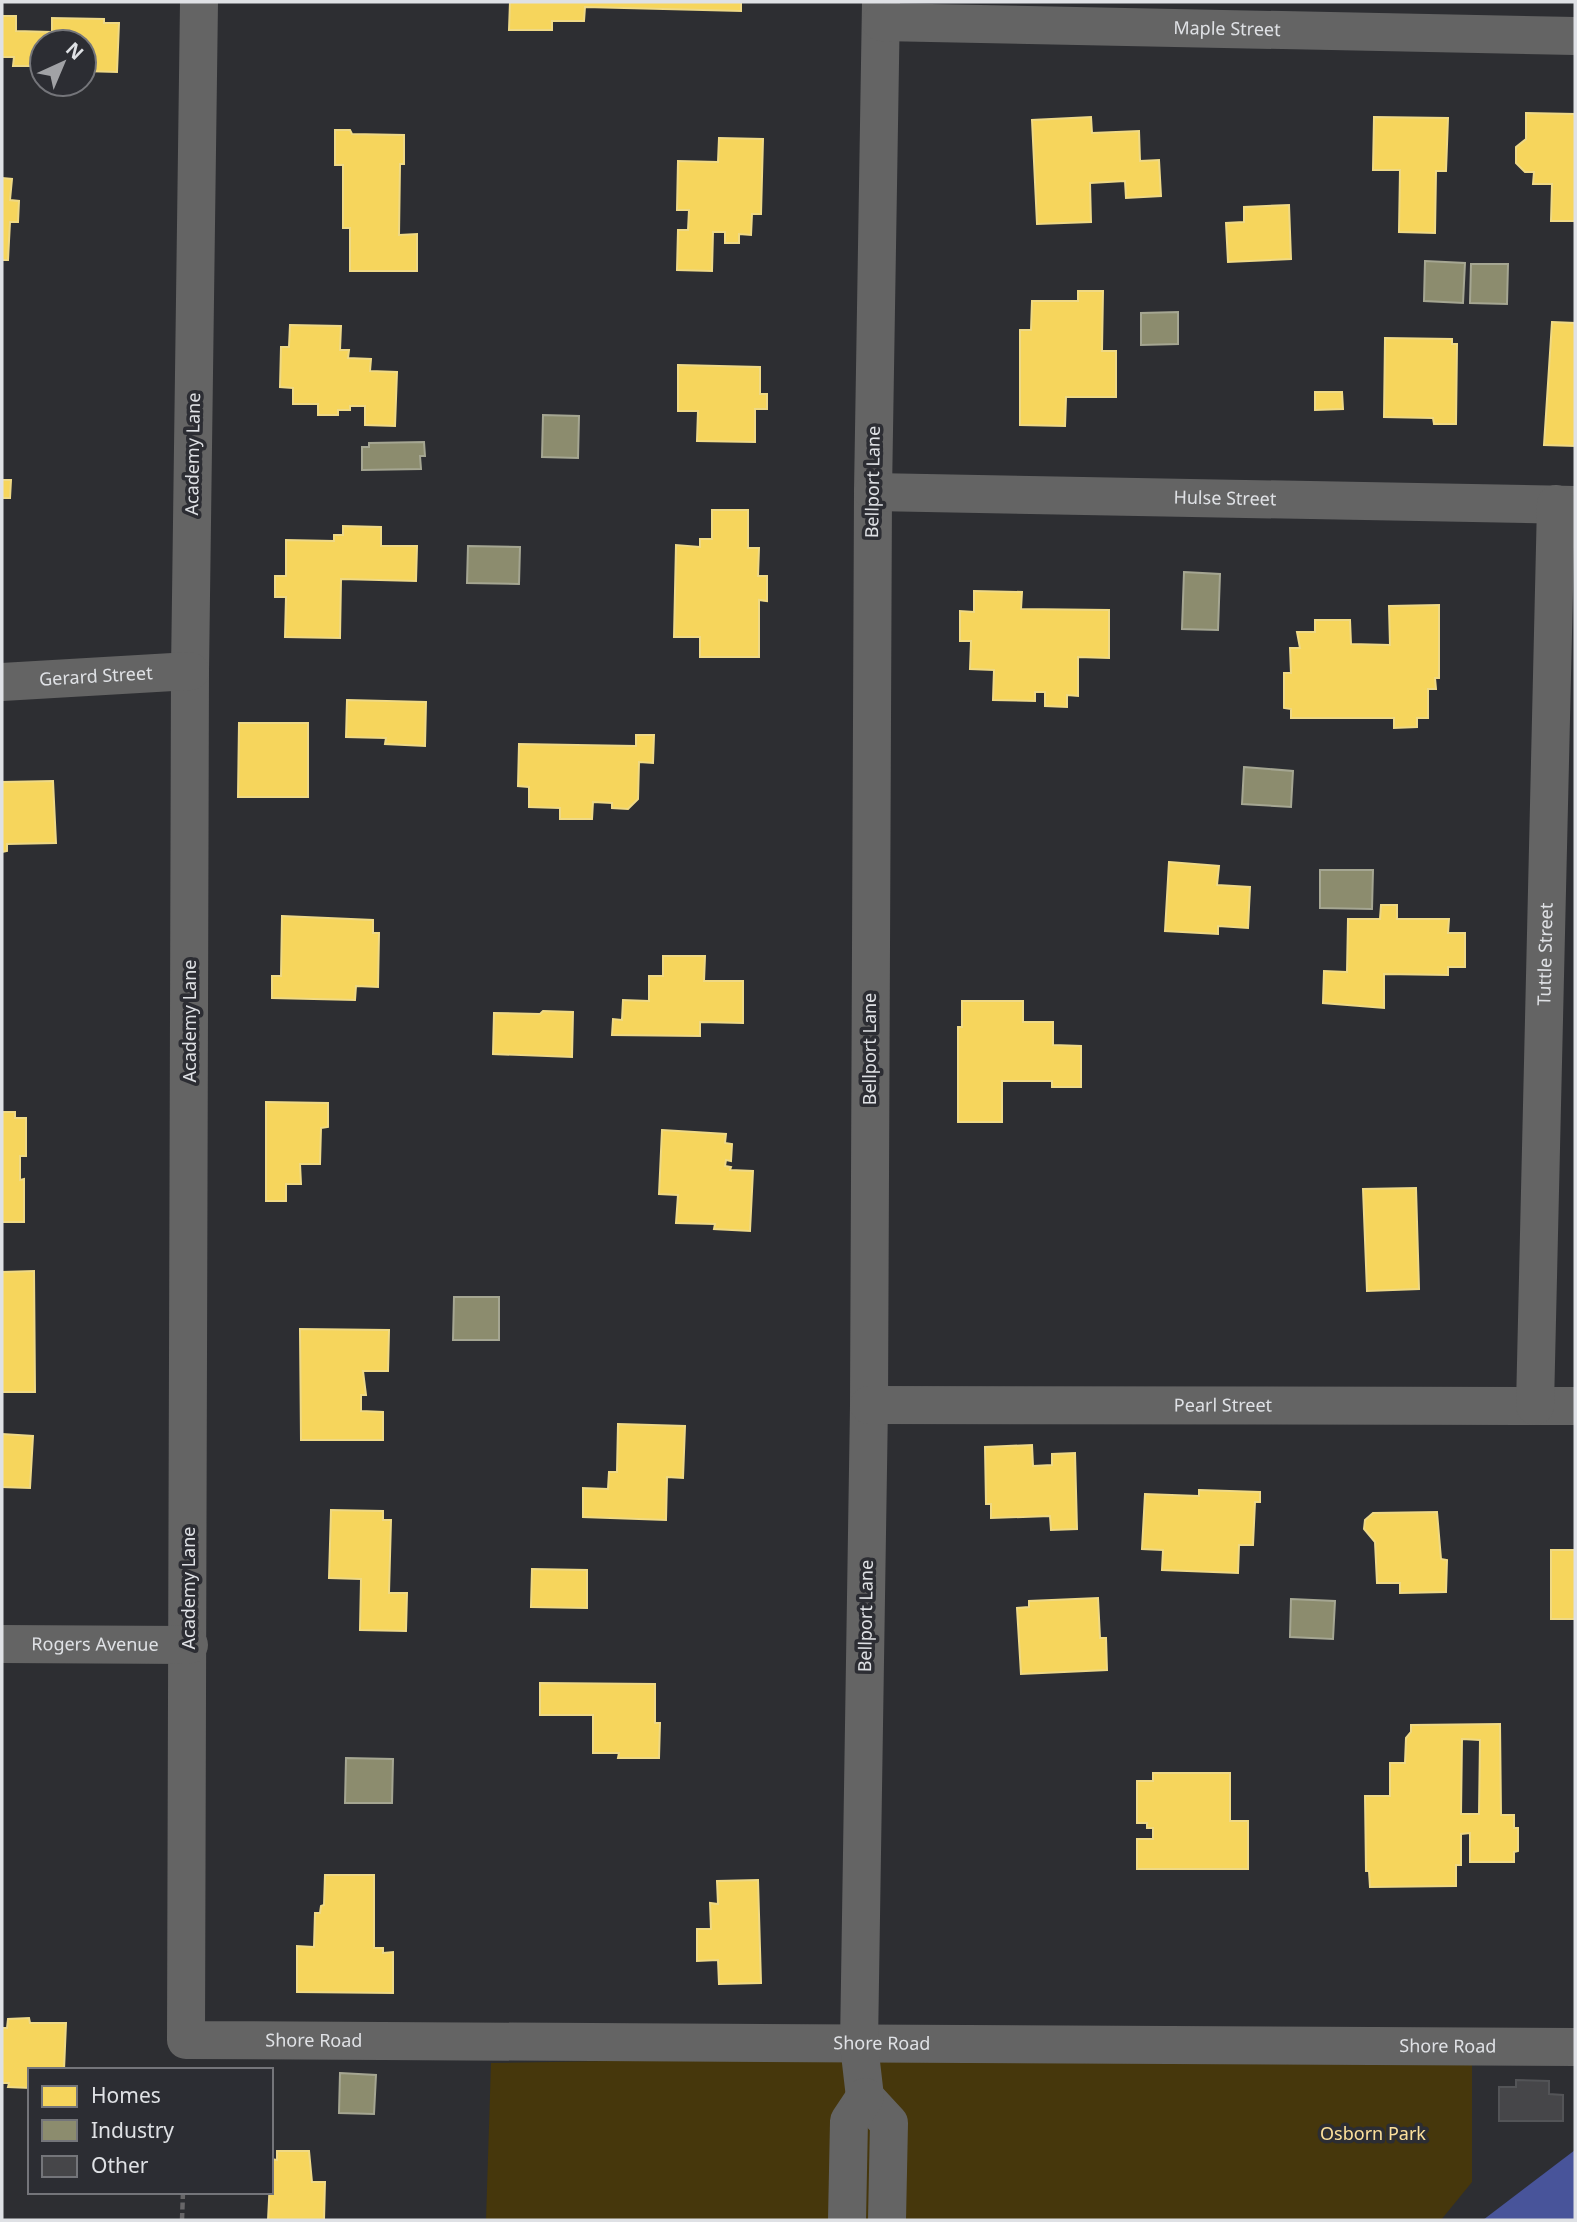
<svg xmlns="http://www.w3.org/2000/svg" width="1577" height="2222" font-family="'Noto Sans',sans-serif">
<rect width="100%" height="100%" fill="#2d2e32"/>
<!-- green -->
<polygon fill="#46370c" points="1472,2046 1472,2182 1441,2220 486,2220 491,2063"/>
<!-- water -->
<polygon fill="#48549a" points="1575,2150 1575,2220 1483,2220"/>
<!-- homes -->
<g fill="#f6d55c" stroke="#efd985" stroke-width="2" fill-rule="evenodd">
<polygon points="510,2 741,2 741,11 585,7 584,21 552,21 552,30 509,30"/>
<polygon points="2,16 16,16 16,31 52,32 52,18 104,19 104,23 119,23 117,72 84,71 84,42 42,42 42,66 13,66 14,57 2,57"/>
<polygon points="1526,113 1575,114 1575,221 1551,221 1552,184 1533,184 1534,172 1525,172 1516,163 1516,147 1526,139"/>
<polygon points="1091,117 1092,133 1139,131 1140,161 1159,160 1161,196 1126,198 1125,181 1090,183 1091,222 1037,224 1032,120"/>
<polygon points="1374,117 1448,118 1446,171 1436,171 1435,233 1399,232 1400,170 1373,170"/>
<polygon points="335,130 350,130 352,134 404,135 404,164 400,164 399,235 417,234 417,271 350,271 350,228 343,228 343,165 335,165"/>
<polygon points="719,138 763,139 761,214 752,214 751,235 739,234 739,243 725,243 725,232 713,232 712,271 677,270 678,230 688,230 689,210 677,210 678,161 718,162"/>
<polygon points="2,178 12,179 10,200 19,201 18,222 10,222 8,260 2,260"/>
<polygon points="1289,205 1291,259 1228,262 1226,223 1244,222 1244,207"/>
<polygon points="1078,291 1103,291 1102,351 1116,351 1116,397 1066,397 1065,426 1020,425 1020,330 1031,330 1032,301 1078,301"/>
<polygon points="1552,322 1575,323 1575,446 1544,445"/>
<polygon points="290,325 341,326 340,350 349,350 348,358 371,359 370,371 397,372 395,426 365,425 365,406 350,406 350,410 338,410 338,415 318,415 318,404 293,404 293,388 280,387 281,347 289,347"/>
<polygon points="1385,338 1452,339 1452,344 1457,344 1456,424 1434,424 1433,418 1384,417"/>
<polygon points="678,365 760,367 760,394 767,394 767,409 755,409 755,442 697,441 698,411 678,411"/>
<polygon points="1315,392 1342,392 1343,409 1315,410"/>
<polygon points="2,480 11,480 10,498 2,498"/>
<polygon points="712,510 748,510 748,548 759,548 758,576 767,576 767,601 759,600 759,657 700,657 700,637 674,637 676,545 700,547 700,539 712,539"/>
<polygon points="343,526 381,527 381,546 417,546 416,581 341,579 340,638 285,637 286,597 275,597 275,576 286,576 286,540 334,541 334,535 343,535"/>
<polygon points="974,591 1022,592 1021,609 1109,610 1109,658 1078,657 1078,696 1067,695 1067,707 1045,706 1045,692 1035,692 1035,701 993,700 994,670 970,669 971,641 960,641 960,611 974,612"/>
<polygon points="1439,605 1439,678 1435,678 1436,689 1428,689 1428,718 1417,718 1417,727 1394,728 1394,718 1291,718 1291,709 1284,708 1284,673 1291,673 1290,648 1300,648 1297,632 1315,632 1315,620 1350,620 1351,644 1390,645 1389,606"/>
<polygon points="347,700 426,702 425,746 385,744 386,738 346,737"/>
<polygon points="239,723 308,723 308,797 238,797"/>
<polygon points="636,735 654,735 653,763 639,762 638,799 628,809 612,808 612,803 593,802 592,819 560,819 560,808 529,807 529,787 518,786 519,744 636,746"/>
<polygon points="53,781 56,843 7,844 7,851 2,852 2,782"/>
<polygon points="1169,862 1219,866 1217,885 1250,887 1248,928 1218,926 1218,934 1165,931"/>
<polygon points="1381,905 1397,905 1397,919 1449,919 1448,933 1465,933 1465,967 1448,967 1448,975 1384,974 1384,1008 1323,1003 1324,971 1347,972 1348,919 1380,919"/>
<polygon points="282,916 373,920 373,933 379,933 378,987 356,986 355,1000 272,998 272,976 281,976"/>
<polygon points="663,956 705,956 704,981 743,981 743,1023 700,1022 700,1036 612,1035 613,1019 622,1020 623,1000 649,1001 649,976 663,976"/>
<polygon points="962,1001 1023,1001 1023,1022 1053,1022 1053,1045 1081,1046 1081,1087 1052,1087 1052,1081 1002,1081 1002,1122 958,1122 958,1027 962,1027"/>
<polygon points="543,1011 573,1012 572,1057 493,1054 494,1013 540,1014"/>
<polygon points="266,1102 328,1103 328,1127 321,1128 320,1164 300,1164 301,1184 286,1184 286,1201 266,1201"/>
<polygon points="2,1112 15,1112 15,1118 26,1118 26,1156 20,1156 20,1180 24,1179 24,1222 2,1222"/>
<polygon points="662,1130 726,1134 725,1143 732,1144 731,1161 726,1160 725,1166 731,1167 730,1170 753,1171 750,1231 714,1229 715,1224 676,1223 678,1195 659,1194"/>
<polygon points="1416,1188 1419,1289 1367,1291 1363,1189"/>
<polygon points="34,1271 35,1392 2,1392 2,1272"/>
<polygon points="300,1329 389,1330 388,1371 363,1371 366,1395 361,1395 361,1411 383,1412 383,1440 301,1440"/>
<polygon points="618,1424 685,1426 683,1478 667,1477 666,1520 583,1517 583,1488 608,1489 609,1472 617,1472"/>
<polygon points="2,1434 33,1436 30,1488 2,1487"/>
<polygon points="1032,1445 1033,1466 1052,1465 1052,1454 1075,1453 1077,1529 1051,1530 1050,1516 991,1518 991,1504 986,1504 985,1447"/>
<polygon points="1199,1490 1260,1492 1260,1502 1255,1502 1253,1545 1239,1545 1238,1573 1162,1570 1163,1550 1142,1549 1145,1494 1199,1496"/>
<polygon points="331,1510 383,1511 383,1520 391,1520 389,1593 407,1593 406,1631 360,1630 361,1579 329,1578"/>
<polygon points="1437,1512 1441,1559 1447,1560 1446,1592 1400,1593 1400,1583 1377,1583 1375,1542 1364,1529 1365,1520 1373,1513"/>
<rect x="1551" y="1550" width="24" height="69"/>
<polygon points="532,1569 587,1570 587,1608 531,1607"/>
<polygon points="1098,1598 1100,1638 1106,1638 1107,1670 1021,1674 1017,1608 1029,1607 1029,1601"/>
<polygon points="540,1683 655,1684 655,1723 660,1723 659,1758 618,1758 619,1753 593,1753 593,1715 540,1715"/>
<path d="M1500 1724 1501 1815H1514V1828H1518V1851L1514 1852V1862H1470V1833L1461 1834V1865H1456V1886L1370 1887 1369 1871H1366L1365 1796H1390V1763H1405L1406 1738 1411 1732V1725ZM1462 1739 1480 1740 1479 1814H1461Z"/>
<polygon points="1153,1773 1230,1773 1230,1821 1248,1821 1248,1869 1137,1869 1137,1839 1153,1839 1153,1828 1147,1828 1147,1823 1137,1823 1137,1781 1153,1781"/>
<polygon points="325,1875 374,1875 374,1948 383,1948 383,1953 393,1952 393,1993 297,1992 297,1946 314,1947 315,1913 320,1913 321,1906 324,1905"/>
<polygon points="758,1880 761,1983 719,1984 718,1960 697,1961 697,1929 711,1929 710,1903 718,1904 717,1881"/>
<polygon points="29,2018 30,2023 66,2023 64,2070 30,2070 30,2088 8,2087 9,2083 2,2083 2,2028 7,2028 8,2019"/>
<polygon points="277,2151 309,2151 312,2182 325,2182 324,2220 268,2220 271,2159 277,2160"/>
</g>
<!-- industry -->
<g fill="#8c8c6e" stroke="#a5a692" stroke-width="2">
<polygon points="1425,261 1465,263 1463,303 1424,301"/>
<polygon points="1471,264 1508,264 1507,304 1470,303"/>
<polygon points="1178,312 1178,344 1141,345 1141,313"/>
<polygon points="543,415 579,416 578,458 542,457"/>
<polygon points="424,442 425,456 420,456 421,469 362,470 362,447 369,447 369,443"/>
<polygon points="468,546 520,547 519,584 467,583"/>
<polygon points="1184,572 1220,574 1218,630 1182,629"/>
<polygon points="1244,767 1293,771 1291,807 1242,804"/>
<polygon points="1320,870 1373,870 1372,909 1320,908"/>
<polygon points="454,1297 499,1297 499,1340 453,1340"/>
<polygon points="1291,1599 1335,1601 1333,1639 1290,1637"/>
<polygon points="346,1758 393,1759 392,1803 345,1803"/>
<polygon points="340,2073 376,2075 374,2114 339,2113"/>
</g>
<!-- building -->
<polygon fill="#464649" stroke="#535457" stroke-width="2" points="1516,2080 1549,2081 1549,2094 1563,2095 1563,2121 1499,2121 1499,2087 1516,2087"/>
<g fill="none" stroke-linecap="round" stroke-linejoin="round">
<!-- path -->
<polyline stroke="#676668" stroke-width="4.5" stroke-dasharray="7 3.5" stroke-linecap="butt" points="182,2220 183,2192"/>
<!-- minor -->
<g stroke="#646464" stroke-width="38">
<path id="s1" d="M199 2 190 671 186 2040 1575 2047"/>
<polyline points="881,2 873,492 869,1405 859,2045 865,2097 889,2123 887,2220"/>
<path id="s2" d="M881 22 1575 36"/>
<path id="s3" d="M873 492 1575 505"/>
<path id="s4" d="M2 682 190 671"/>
<path id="s5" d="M869 1405 1575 1406"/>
<path id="s6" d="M1535 1406 1556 504"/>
<path id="s7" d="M2 1644 189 1645"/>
<polyline points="847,2220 849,2121 865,2097"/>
</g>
</g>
<g text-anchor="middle" stroke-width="7" stroke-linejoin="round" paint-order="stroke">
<!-- street labels -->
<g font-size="18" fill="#dfe1e5" stroke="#2c2d33">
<text dy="6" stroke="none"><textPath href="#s2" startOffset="346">Maple Street</textPath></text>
<text transform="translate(193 454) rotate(-89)" y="6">Academy Lane</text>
<text transform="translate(873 482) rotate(-89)" y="6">Bellport Lane</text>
<text dy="6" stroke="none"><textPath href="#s3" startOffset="352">Hulse Street</textPath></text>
<text dy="6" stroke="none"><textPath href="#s4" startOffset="94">Gerard Street</textPath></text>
<text dy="6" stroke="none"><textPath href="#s6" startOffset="452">Tuttle Street</textPath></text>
<text transform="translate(190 1021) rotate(-90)" y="6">Academy Lane</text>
<text transform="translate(870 1049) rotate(-90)" y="6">Bellport Lane</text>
<text dy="6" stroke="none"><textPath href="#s5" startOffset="354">Pearl Street</textPath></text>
<text transform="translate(189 1588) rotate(-90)" y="6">Academy Lane</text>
<text transform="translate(866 1616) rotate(-89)" y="6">Bellport Lane</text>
<text dy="6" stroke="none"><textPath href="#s7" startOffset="93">Rogers Avenue</textPath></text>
<text dy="6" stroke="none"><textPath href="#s1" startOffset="2166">Shore Road</textPath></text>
<text dy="6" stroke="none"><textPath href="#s1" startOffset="2734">Shore Road</textPath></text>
<text dy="6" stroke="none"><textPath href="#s1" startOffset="3300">Shore Road</textPath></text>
</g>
<!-- park labels -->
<g font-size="18" fill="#fce09c" stroke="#2c2d33">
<text x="1373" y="2140">Osborn Park</text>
</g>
</g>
<!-- border -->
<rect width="1577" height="2222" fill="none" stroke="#dfe1e5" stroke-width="7"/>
<!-- legend -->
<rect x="28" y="2068" width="245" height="126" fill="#2c2d33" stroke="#74757a" stroke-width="2"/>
<rect x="42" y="2086" width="35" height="21" fill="#f6d55c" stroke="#74757a" stroke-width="2"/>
<text x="91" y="2103" font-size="21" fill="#dfe1e5">Homes</text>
<rect x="42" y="2120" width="35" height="21" fill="#8c8c6e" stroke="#74757a" stroke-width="2"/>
<text x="91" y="2138" font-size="21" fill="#dfe1e5">Industry</text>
<rect x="42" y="2156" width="35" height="21" fill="#464649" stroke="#74757a" stroke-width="2"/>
<text x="91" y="2173" font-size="21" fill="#dfe1e5">Other</text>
<!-- north arrow -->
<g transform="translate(63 63) rotate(44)"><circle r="33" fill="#2c2d33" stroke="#74757a" stroke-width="2"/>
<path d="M0-5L12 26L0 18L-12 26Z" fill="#a1a2a6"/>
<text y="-10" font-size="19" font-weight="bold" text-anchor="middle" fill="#dfe1e5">N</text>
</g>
</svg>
